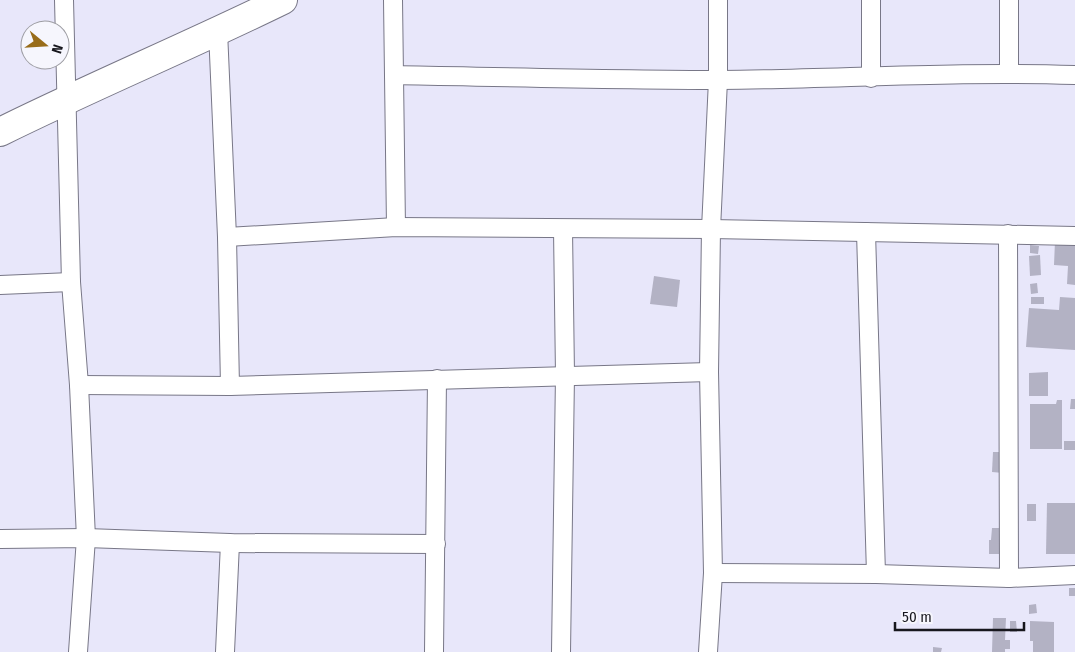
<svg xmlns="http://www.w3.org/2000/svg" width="1075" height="652" font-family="'Fira Sans Condensed',sans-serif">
<rect width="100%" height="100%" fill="#e8e7fa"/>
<!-- building -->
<g fill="#b3b2c4">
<polygon points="1055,241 1075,242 1075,285 1067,284 1068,266 1054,265"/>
<polygon points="1030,245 1039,246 1038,254 1030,253"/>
<polygon points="1040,255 1041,275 1030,276 1029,256"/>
<polygon points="654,276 680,280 677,307 650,304"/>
<polygon points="1037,283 1038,293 1031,294 1030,284"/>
<rect x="1031" y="297" width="13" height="7"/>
<polygon points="1060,297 1075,298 1075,350 1026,347 1029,308 1059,310"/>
<polygon points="1048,372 1048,396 1029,396 1029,373"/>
<polygon points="1071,399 1075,399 1075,409 1070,409"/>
<polygon points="1057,400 1062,400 1062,449 1030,449 1030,404 1056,404"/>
<rect x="1064" y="441" width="11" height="9"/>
<polygon points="993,452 1003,452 1003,473 992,472"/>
<polygon points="1047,503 1075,503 1075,554 1046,554"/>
<rect x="1027" y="504" width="9" height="17"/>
<polygon points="992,528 1005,528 1004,554 989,554 989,540 991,540"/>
<rect x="1069" y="588" width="6" height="8"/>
<polygon points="1036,604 1037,613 1029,614 1029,605"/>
<polygon points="993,618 1006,618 1005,640 1010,640 1010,649 1005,649 1005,652 992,652"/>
<polygon points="1010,621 1016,621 1017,632 1010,632"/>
<polygon points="1030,621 1054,622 1054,652 1033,652 1033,641 1030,641"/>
<polygon points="933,647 942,648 941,652 933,652"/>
</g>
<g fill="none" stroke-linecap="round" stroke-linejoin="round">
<defs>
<g id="street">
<polyline points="64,0 71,282 79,385 86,538 78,652"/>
<polyline points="393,0 396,227"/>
<polyline points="871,0 871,78"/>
<polyline points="218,31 227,237 230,386"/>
<polyline points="1009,73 1009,0"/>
<path d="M394 75C503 77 611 80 720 80 838 79 957 71 1075 75"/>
<polyline points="866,232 876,574"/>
<polyline points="1008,234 1009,578"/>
<polyline points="227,237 396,227 711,229 1075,236"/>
<polyline points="0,285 71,282"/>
<polyline points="79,385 230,386 709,372"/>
<polyline points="0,539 86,538 230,543 436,544"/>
<polyline points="713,573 876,574 1009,578 1075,575"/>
<polyline points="225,652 230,543"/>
<polyline points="434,652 437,379"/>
<polyline points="561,652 565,375 563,229"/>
<polyline points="708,652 713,573 709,372 711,229 718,80 718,0"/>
</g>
<path id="primary" d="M0 132C93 86 189 46 283 0"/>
</defs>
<!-- street casing -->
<use href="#street" stroke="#787787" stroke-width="20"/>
<!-- primary casing -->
<use href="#primary" stroke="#787787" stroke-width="30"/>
<!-- street -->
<use href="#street" stroke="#fff" stroke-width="18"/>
<!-- primary -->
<use href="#primary" stroke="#fff" stroke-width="28"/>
</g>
<!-- north arrow -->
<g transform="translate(45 45) rotate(108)"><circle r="24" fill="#f6f6fd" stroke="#9d9da3"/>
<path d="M0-4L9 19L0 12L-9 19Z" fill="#986c1a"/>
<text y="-8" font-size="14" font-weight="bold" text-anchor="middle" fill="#17171d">N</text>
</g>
<!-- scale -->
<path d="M895 622v8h129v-8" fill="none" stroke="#17171d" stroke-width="2.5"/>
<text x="902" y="622" font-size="15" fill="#17171d" stroke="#f6f6fd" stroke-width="4" paint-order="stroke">50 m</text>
</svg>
